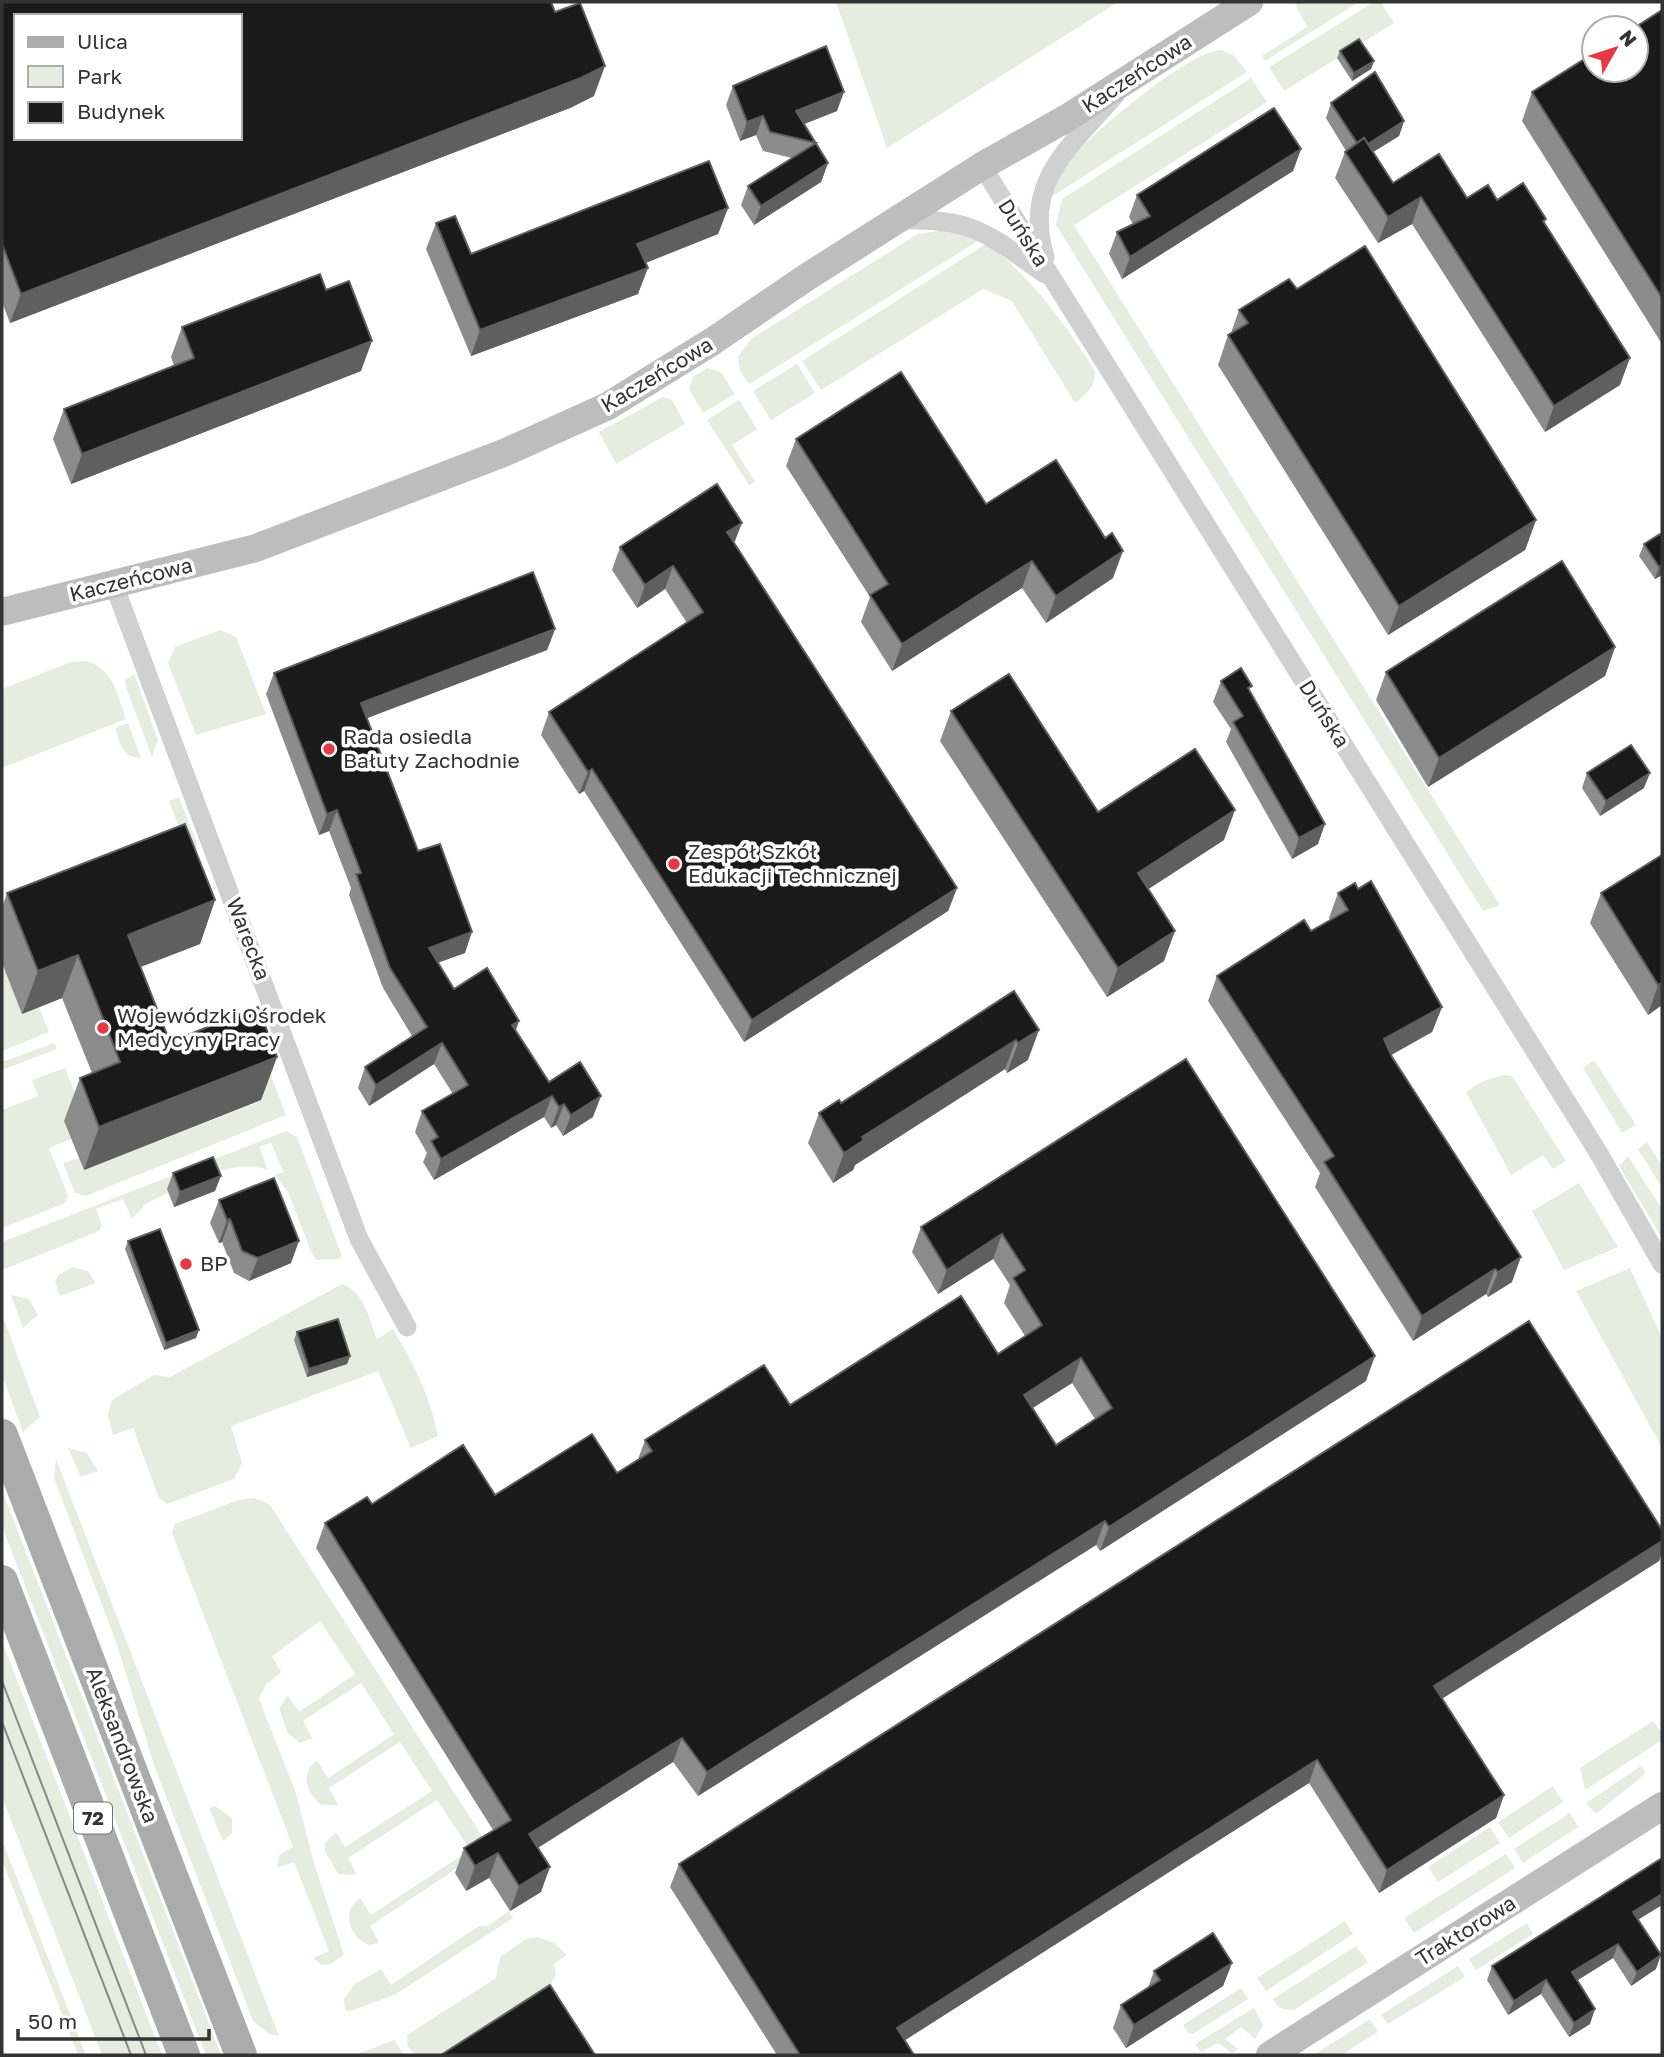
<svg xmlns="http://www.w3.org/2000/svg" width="1664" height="2057" font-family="'Golos Text',sans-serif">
<rect width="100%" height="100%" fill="#fff"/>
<!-- green -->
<g fill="#e6ecdf">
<polygon points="836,2 1118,2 887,148"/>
<polygon points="1294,2 1359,2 1265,61 1262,56 1307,27"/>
<polygon points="1374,2 1381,2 1394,23 1284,91 1269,67"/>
<path d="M1221 50 1233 55 1247 72 1048 199C1053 188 1057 174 1065 165 1088 137 1187 51 1221 50Z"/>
<polygon points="1251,78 1267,102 1074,225 1500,905 1483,911 1056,225 1062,199"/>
<polygon points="945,230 981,239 749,384 740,371 738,357 751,339 918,234"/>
<path d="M987 243C1032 278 1064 322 1095 371 1095 387 1087 394 1075 403L1012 301 983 289 821 390 802 361Z"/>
<polygon points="797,364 815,393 771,420 753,391"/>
<polygon points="707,368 721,372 735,394 703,413 689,389 693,377"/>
<polygon points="663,397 672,400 685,424 616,464 599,432"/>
<polygon points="739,400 757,429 732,445 755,482 749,485 707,420"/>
<polygon points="220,630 236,637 266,714 196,735 168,663 175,647"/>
<path d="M86 661C114 669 117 694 126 719L2 768V689L71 662Z"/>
<polygon points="134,674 158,740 152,757 126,687 125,680"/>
<path d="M128 723 141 758C122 758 120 743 115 728Z"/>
<polygon points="179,797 197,844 191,859 169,801"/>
<polygon points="5,970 22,1014 39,1007 49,1032 2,1051 2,972"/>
<polygon points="54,1043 57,1049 2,1070 2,1062"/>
<polygon points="1594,1060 1636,1125 1622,1133 1583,1068"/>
<polygon points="65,1068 83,1113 64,1121 71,1139 49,1148 68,1195 65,1203 2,1228 2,1110 38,1096 32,1080"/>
<polygon points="270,1074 286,1115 86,1196 75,1193 63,1163 79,1158 84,1170 261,1101"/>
<polygon points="1504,1075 1512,1076 1566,1161 1553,1169 1543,1155 1511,1175 1466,1092 1483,1081"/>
<path d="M286 1131 297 1137 342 1256 339 1259 317 1260 312 1254 288 1192 275 1175 283 1172 271 1143 259 1147 268 1170C236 1158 199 1179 167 1189L169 1192 147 1203 132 1219 123 1199 96 1209 102 1225 99 1231 2 1270V1242Z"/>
<polygon points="1647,1142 1662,1166 1662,1188 1638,1149"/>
<polygon points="1628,1156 1662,1209 1662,1238 1619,1166"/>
<polygon points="1579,1183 1618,1247 1564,1270 1532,1211"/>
<polygon points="73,1267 88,1271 96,1283 60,1296 55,1282 58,1275"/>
<polygon points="1630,1268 1662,1338 1662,1448 1576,1291"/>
<path d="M342 1284C364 1291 369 1319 377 1339L393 1329C414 1364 430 1396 438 1436L411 1448 378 1371 231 1426 242 1463 234 1479 167 1504 159 1498 133 1428 113 1435 108 1415 112 1400 154 1375 170 1377Z"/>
<polygon points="11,1295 29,1299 38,1315 23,1328"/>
<polygon points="2,1314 40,1417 23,1432 2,1375"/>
<polygon points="68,1448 87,1453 98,1471 81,1477"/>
<polygon points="56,1459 279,2036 269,2034 253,2021 154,1765 116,1642 54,1478"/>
<polygon points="2,1490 221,2055 206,2055 2,1526"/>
<path d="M255 1498 270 1505 489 1847 370 1926 379 1943 369 1945C348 1936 341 1912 360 1898L371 1915 470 1850 437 1800 348 1858 357 1875 338 1874 325 1851V1843L336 1832 345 1847 432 1791 400 1742 329 1788 338 1805H321C307 1793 299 1773 317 1761L328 1778 394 1734 361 1683 303 1721 312 1738 300 1743 288 1734 279 1708 288 1695 299 1712 355 1674 320 1621 272 1656 281 1672 265 1686 259 1699 296 1793 313 1860 344 1955 330 1964 322 1965 313 1958 329 1951 294 1862 277 1868 279 1855 293 1847 172 1533 175 1524 238 1500Z"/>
<polygon points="2,1641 162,2055 102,2055 2,1797"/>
<polygon points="1653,1721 1662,1733 1662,1740 1585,1790 1580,1768"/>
<polygon points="1641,1766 1646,1773 1596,1814 1586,1803"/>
<polygon points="1553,1786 1563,1802 1509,1838 1498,1822"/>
<polygon points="215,1806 232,1818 232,1833 223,1841 209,1808"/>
<polygon points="1570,1813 1578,1827 1523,1863 1514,1849"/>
<polygon points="1490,1827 1500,1843 1438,1882 1428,1867"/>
<polygon points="2,1840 86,2055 78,2055 2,1860"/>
<polygon points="1506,1854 1515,1868 1414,1933 1404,1918"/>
<polygon points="509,1911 513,1918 396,1994 351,2011 345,2010 344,1999 355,1984 381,1969 391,1985 479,1926 488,1926"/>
<polygon points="1345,1921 1353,1934 1266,1991 1257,1978"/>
<polygon points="1527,1923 1533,1934 1476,1970 1469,1959"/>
<polygon points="537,1937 554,1943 567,1955 554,1964 556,1975 545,1993 447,2055 414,2055 407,2045 407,2035 496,1978 500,1957 526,1939"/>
<path d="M1356 1946 1368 1962 1294 2010C1283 2010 1278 2009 1273 1999Z"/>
<polygon points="1458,1966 1465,1977 1388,2024 1381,2015"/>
<polygon points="1241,1988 1248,1999 1193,2034 1188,2033 1183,2025"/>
<polygon points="1254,2008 1263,2025 1255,2039 1241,2027 1225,2039 1238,2049 1232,2053 1218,2043 1201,2052 1195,2044"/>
<polygon points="1370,2019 1378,2032 1341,2055 1314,2055"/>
<polygon points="394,2040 404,2055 355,2055"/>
</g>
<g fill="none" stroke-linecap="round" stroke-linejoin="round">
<!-- street -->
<g stroke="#d0d0d0" stroke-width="19">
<polyline points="982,166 1598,1152 1662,1264"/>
<path d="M897 220C973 218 985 232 1045 274"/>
<path d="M1045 257C1022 180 1071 147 1116 94"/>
<polyline points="114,585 359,1239 407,1327"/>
</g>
<!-- secondary -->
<g stroke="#bdbdbd" stroke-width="28">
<polyline points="2,612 256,548 506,452 608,406 713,341 807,277 982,166 1067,118 1249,2"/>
<polyline points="1270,2055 1662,1806"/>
</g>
<!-- primary -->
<g stroke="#ababab" stroke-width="32">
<polyline points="2,1435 241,2055"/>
<polyline points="2,1581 184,2055"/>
</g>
<!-- tram -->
<g stroke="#888" stroke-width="2">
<polyline points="2,1681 146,2055"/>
<polyline points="2,1722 131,2055"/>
</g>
</g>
<!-- wall -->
<g fill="#8c8c8c" fill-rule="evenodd">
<polygon points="2,2 555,12 594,96 570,108 10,323 2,302"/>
<polygon points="1662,10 1662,344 1522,121 1532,92"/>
<polygon points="1340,51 1374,61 1371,69 1352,81 1337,58"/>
<polygon points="733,86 837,111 804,124 828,163 821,182 754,225 741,205 748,186 792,158 763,151 756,135 740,141 726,105"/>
<polygon points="1331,103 1404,121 1399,136 1373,152 1393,183 1467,198 1497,200 1546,219 1544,224 1620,385 1545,432 1412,224 1378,243 1335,178 1345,152 1346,151 1326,118"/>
<polygon points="1301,149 1293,171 1122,279 1109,254 1117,232 1133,224 1129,217 1137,195"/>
<polygon points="728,208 718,234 645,263 638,294 471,356 426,249 436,223 471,254"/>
<polygon points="1297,289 1536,520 1525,550 1388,635 1218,365 1228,335 1231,333 1239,310"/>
<polygon points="326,290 361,371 71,484 53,439 64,409 174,366 171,357 182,327"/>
<polygon points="796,439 986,504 1113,578 1046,623 1022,588 892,671 861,622 870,597 786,466"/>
<polygon points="1662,537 1662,575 1655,579 1639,556 1644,544"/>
<polygon points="734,543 957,888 948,911 744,1042 584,791 579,794 541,735 549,712 687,623 665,589 637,608 612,570 620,547"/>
<polygon points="555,629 547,650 367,718 418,851 465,953 438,962 454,989 516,1030 549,1082 593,1117 563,1136 556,1125 551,1128 544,1117 434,1180 423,1162 427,1153 415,1132 422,1111 453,1094 434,1064 369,1106 358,1088 365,1067 412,1036 383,988 349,895 351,888 329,831 319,835 266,694 274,673"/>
<polygon points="1615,647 1605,676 1428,787 1376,700 1386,672"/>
<polygon points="1221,681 1250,691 1318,844 1292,859 1226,742 1231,729 1213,702"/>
<polygon points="951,711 1098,812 1224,840 1148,889 1164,961 1107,997 940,741"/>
<polygon points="1587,773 1644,788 1600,816 1582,788"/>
<polygon points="1662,855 1662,1005 1648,1015 1590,923 1601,893"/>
<polygon points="1358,889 1442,1007 1432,1032 1391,1055 1512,1282 1488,1297 1486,1294 1413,1341 1315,1187 1320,1173 1208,1001 1217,976 1311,931 1330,920 1329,918 1338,893"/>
<polygon points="7,893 215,900 200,944 140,967 170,1042 277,1057 261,1100 84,1170 64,1121 80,1078 92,1073 62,998 22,1014 2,963 2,908"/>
<polygon points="1014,991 1028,1060 1007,1073 1005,1069 855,1165 853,1170 833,1183 808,1143 819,1113 841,1103"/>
<path d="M1186 1059 1366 1381 1100 1551 1096 1545 698 1796 673 1762 538 1848 541 1892 510 1911 489 1878 466 1891 455 1873 464 1848 493 1830 316 1548 325 1523 372 1504 495 1495 617 1473 638 1459 645 1440 790 1405 998 1354 1025 1336 1004 1303 1010 1285 993 1259 938 1294 912 1252 921 1227ZM1072 1383 1095 1419 1056 1445 1033 1408Z"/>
<polygon points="173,1173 215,1191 174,1207 167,1189"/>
<polygon points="219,1200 291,1263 249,1281 234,1273 222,1242 219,1243 210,1223"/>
<polygon points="128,1241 196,1338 164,1350 125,1249"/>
<polygon points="297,1332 350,1356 347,1364 307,1377 294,1340"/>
<polygon points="1662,1530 1662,1552 1659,1561 1442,1698 1504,1795 1496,1818 1379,1893 1309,1783 905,2040 914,2055 777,2055 670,1887 679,1864"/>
<polygon points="1662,1858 1662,1905 1638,1919 1656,1969 1631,1986 1613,1958 1577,1980 1590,2024 1569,2037 1541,1994 1508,2015 1487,1980 1492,1966"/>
<polygon points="1232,1963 1223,1986 1126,2048 1113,2028 1121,2005 1148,1988 1154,1971"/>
</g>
<!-- shaded-wall -->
<g fill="#5f5f5f">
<polygon points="1374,61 1371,69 1352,81 1354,73"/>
<polygon points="605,66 594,96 570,108 10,323 21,294"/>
<polygon points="844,92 837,111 789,130 796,111"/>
<polygon points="763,116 756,135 740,141 747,122"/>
<polygon points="1404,121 1399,136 1354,164 1360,149"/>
<polygon points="1301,149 1293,171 1122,279 1130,257"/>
<polygon points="828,163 821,182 754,225 761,206"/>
<polygon points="1421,197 1412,224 1378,243 1388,217"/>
<polygon points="728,208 718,234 628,270 637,244"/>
<polygon points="648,268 638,294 471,356 480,330"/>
<polygon points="372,341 361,371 71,484 82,454"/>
<polygon points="1630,358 1620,385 1545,432 1554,406"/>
<polygon points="1536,520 1525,550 1388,635 1399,606"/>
<polygon points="742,523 733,546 727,532"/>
<polygon points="1123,551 1113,578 1046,623 1056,596"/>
<polygon points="1032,561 1022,588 892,671 902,644"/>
<polygon points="1662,565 1662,575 1655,579 1659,567"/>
<polygon points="673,566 665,589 637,608 645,585"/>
<polygon points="555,629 547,650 354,723 361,703"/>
<polygon points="1615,647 1605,676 1428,787 1439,758"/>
<polygon points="592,769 584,791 579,794 588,772"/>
<polygon points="1650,773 1644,788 1600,816 1606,801"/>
<polygon points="337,810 329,831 319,835 327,814"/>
<polygon points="1235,810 1224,840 1127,903 1138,873"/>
<polygon points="1325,824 1318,844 1292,859 1299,838"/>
<polygon points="957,888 948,911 744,1042 752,1020"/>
<polygon points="215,900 200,944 112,978 128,935"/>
<polygon points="1175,931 1164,961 1107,997 1118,968"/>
<polygon points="472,932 465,953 421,969 429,948"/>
<polygon points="78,955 62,998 22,1014 38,971"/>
<polygon points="1662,983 1662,1005 1648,1015 1658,985"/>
<polygon points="1442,1007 1432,1032 1375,1064 1384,1039"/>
<polygon points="519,1021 512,1042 512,1025"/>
<polygon points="1039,1030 1028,1060 1007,1073 1018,1043"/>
<polygon points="1016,1040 1005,1069 855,1165 853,1170 833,1183 844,1153 862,1137"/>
<polygon points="442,1043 434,1064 369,1106 376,1085"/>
<polygon points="277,1057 261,1100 84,1170 99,1127"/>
<polygon points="552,1096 544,1117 434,1180 441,1159"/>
<polygon points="601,1096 593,1117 563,1136 571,1115"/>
<polygon points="564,1104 556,1125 551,1128 559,1107"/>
<polygon points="221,1176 215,1191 174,1207 180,1192"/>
<polygon points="230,1219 222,1242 219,1243 227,1220"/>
<polygon points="1002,1234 993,1259 938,1294 947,1270"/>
<polygon points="299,1241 291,1263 249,1281 258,1258"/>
<polygon points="1521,1257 1512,1282 1488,1297 1498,1272"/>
<polygon points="1495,1269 1486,1294 1413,1341 1422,1316"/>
<polygon points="199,1330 196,1338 164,1350 166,1343"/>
<polygon points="350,1356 347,1364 307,1377 309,1369"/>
<polygon points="1375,1356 1366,1381 1100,1551 1109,1527"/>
<polygon points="1081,1358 1072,1383 1015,1419 1024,1395"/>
<polygon points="1105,1521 1096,1545 698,1796 707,1772"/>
<polygon points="1662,1541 1662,1552 1659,1561 1426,1709 1434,1686"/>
<polygon points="682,1738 673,1762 520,1859 529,1834"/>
<polygon points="1317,1760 1309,1783 888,2051 897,2028"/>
<polygon points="1504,1795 1496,1818 1379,1893 1387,1870"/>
<polygon points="498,1853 489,1878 466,1891 475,1866"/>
<polygon points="550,1867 541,1892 510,1911 519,1886"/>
<polygon points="1662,1894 1662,1905 1628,1926 1633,1912"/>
<polygon points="1618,1944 1613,1958 1567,1987 1572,1972"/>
<polygon points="1661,1955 1656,1969 1631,1986 1637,1972"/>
<polygon points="1232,1963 1223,1986 1126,2048 1134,2025"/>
<polygon points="1546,1980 1541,1994 1508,2015 1514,2001"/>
<polygon points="1595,2009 1590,2024 1569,2037 1574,2023"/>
</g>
<!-- building -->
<g fill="#1a1a1a" stroke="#5f5f5f" stroke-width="2" fill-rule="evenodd">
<path d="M2 2H551L555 12 580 3 605 66 581 78 21 294 2 244ZM16 16H240V138H16Z"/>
<polygon points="1662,10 1662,298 1532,92 1594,53 1594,70 1636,70 1636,28 1634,28"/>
<polygon points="1359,39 1374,61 1354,73 1340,51"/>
<polygon points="826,46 844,92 796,111 828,163 761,206 748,186 816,143 770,132 763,116 747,122 733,86"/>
<polygon points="1375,72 1404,121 1368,144 1364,138 1357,143 1331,103"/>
<polygon points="1274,108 1301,149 1130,257 1117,232 1150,216 1137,195"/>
<polygon points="1364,138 1393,183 1439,154 1467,198 1488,185 1497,200 1523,183 1546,219 1543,221 1630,358 1554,406 1421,197 1388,217 1345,152"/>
<polygon points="709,161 728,208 637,244 648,268 480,330 436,223 455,216 471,254"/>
<polygon points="1365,246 1536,520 1399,606 1228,335 1248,323 1239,310 1289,279 1297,289"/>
<polygon points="320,274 326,290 349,281 372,341 82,454 64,409 194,358 182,327"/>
<polygon points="901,372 986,504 1056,460 1105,538 1112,533 1123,551 1056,596 1032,561 902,644 870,595 888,584 796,439"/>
<polygon points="717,484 742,523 727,532 957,888 752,1020 592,769 588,772 549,712 703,612 673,566 645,585 620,547"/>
<polygon points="1660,534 1662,537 1662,565 1659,567 1644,544"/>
<polygon points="1562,561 1615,647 1439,758 1386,672"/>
<polygon points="533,572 555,629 361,703 418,851 440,844 472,932 429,948 454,989 487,968 519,1021 512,1025 549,1082 580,1062 601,1096 571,1115 564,1104 559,1107 552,1096 441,1159 431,1141 438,1137 422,1111 468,1085 442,1043 376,1085 365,1067 427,1027 390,968 356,874 361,873 337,810 327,814 274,673"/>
<polygon points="1241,668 1252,686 1248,688 1325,824 1299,838 1233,722 1243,716 1221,681"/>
<polygon points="1009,674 1098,812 1195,749 1235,810 1138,873 1175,931 1118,968 951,711"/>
<polygon points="1631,745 1650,773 1606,801 1587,773"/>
<polygon points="185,824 215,900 128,935 170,1042 258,1007 277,1057 99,1127 80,1078 120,1062 95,998 78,955 38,971 7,893"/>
<polygon points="1662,855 1662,983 1658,985 1601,893"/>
<polygon points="1371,881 1442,1007 1384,1039 1392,1057 1521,1257 1498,1272 1495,1269 1422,1316 1324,1162 1334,1156 1217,976 1304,920 1311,931 1348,910 1338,893 1355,883 1358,889"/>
<polygon points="1014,991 1039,1030 1018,1043 1016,1040 862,1137 864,1140 844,1153 819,1113 839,1100 841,1103"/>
<path d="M1186 1059 1375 1356 1109 1527 1105 1521 707 1772 682 1738 529 1834 550 1867 519 1886 498 1853 475 1866 464 1848 511 1820 325 1523 367 1497 372 1504 463 1445 495 1495 592 1434 617 1473 652 1451 645 1440 764 1365 790 1405 961 1296 998 1354 1042 1325 1013 1278 1025 1270 1002 1234 947 1270 921 1227ZM1081 1358 1112 1408 1056 1445 1024 1395Z"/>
<polygon points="213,1157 221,1176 180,1192 173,1173"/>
<polygon points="274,1178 299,1241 258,1258 242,1251 230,1219 227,1220 219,1200"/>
<polygon points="160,1229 199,1330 166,1343 128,1241"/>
<polygon points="338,1319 350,1356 309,1369 297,1332"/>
<polygon points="1529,1321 1662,1530 1662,1541 1434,1686 1504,1795 1387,1870 1317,1760 897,2028 914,2055 800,2055 679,1864"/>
<polygon points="1662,1858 1662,1894 1633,1912 1661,1955 1637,1972 1618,1944 1572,1972 1595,2009 1574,2023 1546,1980 1514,2001 1492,1966"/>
<polygon points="1213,1933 1232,1963 1134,2025 1121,2005 1160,1980 1154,1971"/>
<polygon points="550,1985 595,2055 441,2055"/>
</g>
<!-- markers -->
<g fill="#e63946" stroke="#fff" stroke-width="2.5">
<circle cx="329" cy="749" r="7"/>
<circle cx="674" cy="864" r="7"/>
<circle cx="103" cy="1028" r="7"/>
<circle cx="186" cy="1264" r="7"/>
</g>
<g text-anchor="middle" stroke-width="7" stroke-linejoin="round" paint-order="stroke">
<!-- shield labels -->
<rect fill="#fff" stroke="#707070" stroke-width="2" x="74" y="1802.5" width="38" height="31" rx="5"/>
<g font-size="19" font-weight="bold" fill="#333">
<text x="93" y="1825">72</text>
</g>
<!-- street labels -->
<g font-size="21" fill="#333" stroke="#fff">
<text transform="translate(1137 74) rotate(-33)" y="7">Kaczeńcowa</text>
<text transform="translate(1023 233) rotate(58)" y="7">Duńska</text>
<text transform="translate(657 375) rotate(-31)" y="7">Kaczeńcowa</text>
<text transform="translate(131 580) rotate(-14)" y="7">Kaczeńcowa</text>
<text transform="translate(1324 714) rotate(58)" y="7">Duńska</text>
<text transform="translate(248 939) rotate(69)" y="7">Warecka</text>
<text transform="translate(122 1745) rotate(69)" y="7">Aleksandrowska</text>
<text transform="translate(1466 1931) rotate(-32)" y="7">Traktorowa</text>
</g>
<!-- poi labels -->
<g font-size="21" fill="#333" stroke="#fff" text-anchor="start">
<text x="343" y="744">Rada osiedla<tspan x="343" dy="24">Bałuty Zachodnie</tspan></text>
<text x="688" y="859">Zespół Szkół<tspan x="688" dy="24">Edukacji Technicznej</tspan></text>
<text x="117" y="1023">Wojewódzki Ośrodek<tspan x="117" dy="24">Medycyny Pracy</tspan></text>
<text x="200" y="1271">BP</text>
</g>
</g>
<!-- border -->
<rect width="1664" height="2057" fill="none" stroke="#333333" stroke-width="7"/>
<!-- legend -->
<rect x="14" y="14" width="228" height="126" fill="#ffffff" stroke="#adadad" stroke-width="2"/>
<rect x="28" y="37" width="35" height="10" fill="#ababab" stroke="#adadad" stroke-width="2"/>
<text x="77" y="49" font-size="21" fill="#333333">Ulica</text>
<rect x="28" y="66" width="35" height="21" fill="#e6ecdf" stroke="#adadad" stroke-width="2"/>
<text x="77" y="84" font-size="21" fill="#333333">Park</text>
<rect x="28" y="102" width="35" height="21" fill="#1a1a1a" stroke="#adadad" stroke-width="2"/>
<text x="77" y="119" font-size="21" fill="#333333">Budynek</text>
<!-- north arrow -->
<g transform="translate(1615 49) rotate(51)"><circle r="33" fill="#ffffff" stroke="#adadad" stroke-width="2"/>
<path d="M0-5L12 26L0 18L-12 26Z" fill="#e63946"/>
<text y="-10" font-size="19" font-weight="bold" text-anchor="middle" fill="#333333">N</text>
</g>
<!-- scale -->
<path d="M18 2029v10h191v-10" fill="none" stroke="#333333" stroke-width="3.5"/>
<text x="28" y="2029" font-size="21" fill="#333333" stroke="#ffffff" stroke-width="5" paint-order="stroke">50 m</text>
</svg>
